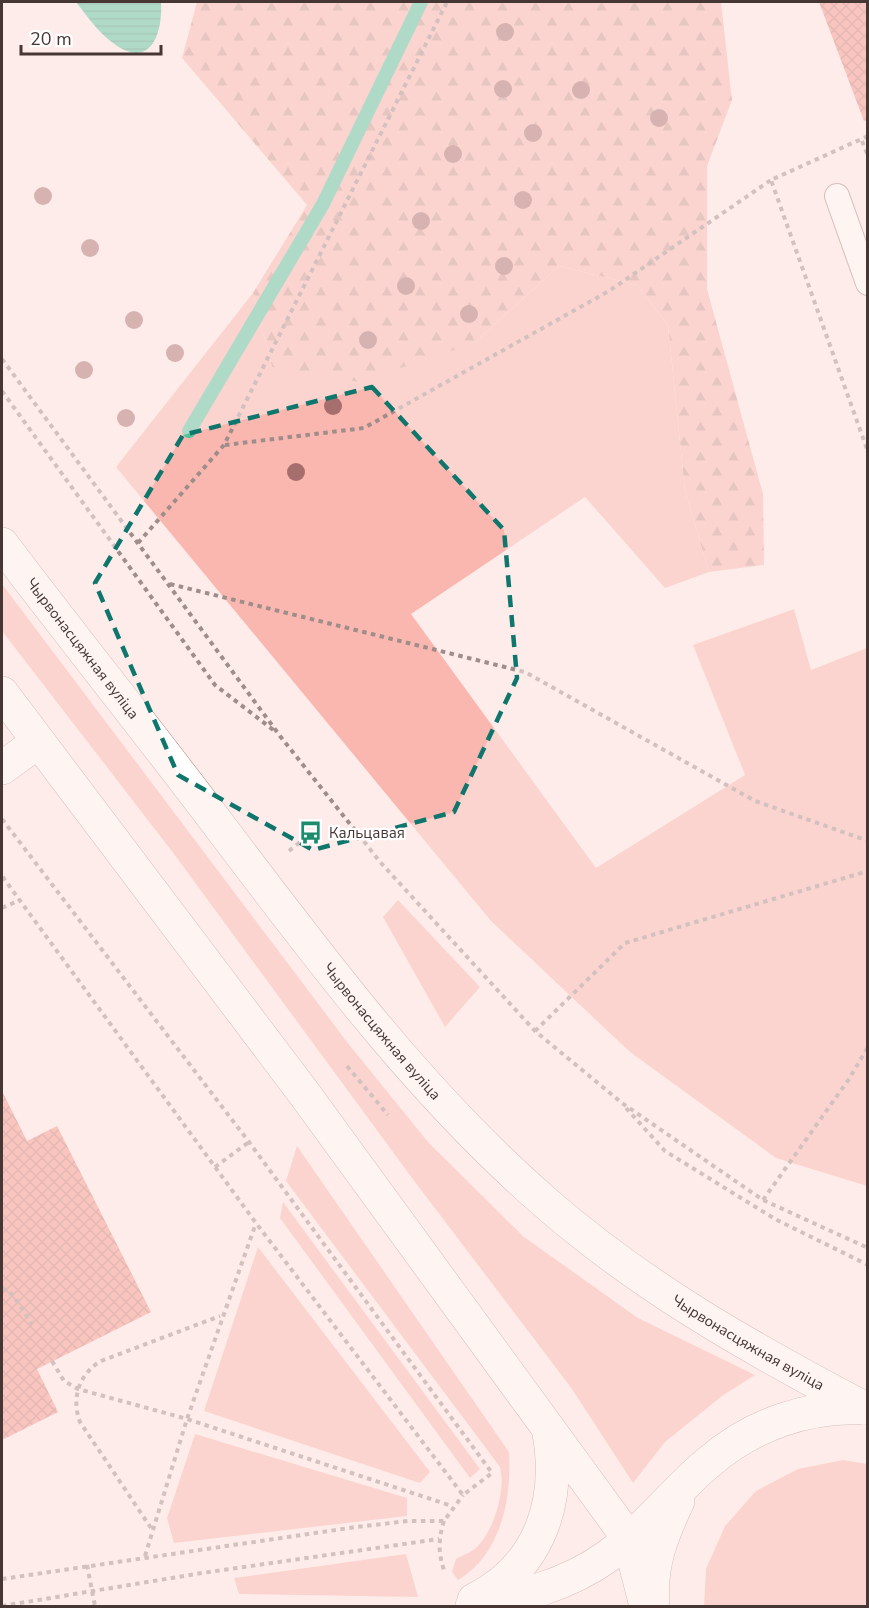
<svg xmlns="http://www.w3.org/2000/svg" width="869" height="1608" font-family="'Nunito Sans',sans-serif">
<defs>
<pattern id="forest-firs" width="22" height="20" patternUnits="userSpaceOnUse" patternTransform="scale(1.5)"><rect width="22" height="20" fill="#fab7af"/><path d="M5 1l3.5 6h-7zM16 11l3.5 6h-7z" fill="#cc968f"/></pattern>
<pattern id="water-rules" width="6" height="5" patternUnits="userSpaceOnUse" patternTransform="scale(1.5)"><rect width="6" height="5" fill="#51c39d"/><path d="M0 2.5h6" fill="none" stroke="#459f81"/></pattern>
<pattern id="building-cross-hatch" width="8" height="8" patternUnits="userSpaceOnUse" patternTransform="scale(1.5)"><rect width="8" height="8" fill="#f49489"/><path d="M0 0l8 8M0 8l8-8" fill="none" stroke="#c77a71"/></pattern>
</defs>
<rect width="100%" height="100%" fill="#feecea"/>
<!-- grass -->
<g fill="#fab7af">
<polygon points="559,266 637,285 668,325 685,491 709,572 665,588 585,497 411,614 596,868 745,775 693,645 794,609 811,670 867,648 867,1186 776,1158 630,1052 491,921 116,467 253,293 272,367 474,343"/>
<polygon points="2,584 347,1042 428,1142 524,1237 638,1318 755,1375 722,1396 665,1442 633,1483 572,1389 412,1178 174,854 2,631"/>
<polygon points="398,900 480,987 445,1027 383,917"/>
<path d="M297 1146 509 1452C512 1498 501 1555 458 1580L452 1572 456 1559C463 1555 472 1552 477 1547 494 1530 506 1490 500 1467L286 1181Z"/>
<polygon points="283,1202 480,1469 470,1478 280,1218"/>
<polygon points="258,1247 430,1472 420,1483 204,1411"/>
<polygon points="195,1434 407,1498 407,1516 174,1543 167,1518"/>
<polygon points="843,1460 867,1464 867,1606 704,1606 706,1569 725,1526 756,1491 798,1469"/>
<polygon points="406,1554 418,1597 239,1594 234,1578"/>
</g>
<!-- forest -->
<polygon fill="url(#forest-firs)" points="197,2 721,2 732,100 707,166 707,289 763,494 764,565 709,572 685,491 668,325 637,285 559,266 474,343 359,382 272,367 253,293 307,205 182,58"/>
<!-- water -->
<path fill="url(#water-rules)" d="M76 2H161C163 34 150 71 113 43 98 32 87 16 76 2Z"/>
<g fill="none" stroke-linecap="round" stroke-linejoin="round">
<!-- stream -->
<polyline stroke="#51c39d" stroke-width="14" points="189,431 323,204 421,2"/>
</g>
<!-- building -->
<g fill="url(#building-cross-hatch)">
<polygon points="819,2 867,2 867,120 864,121"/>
<polygon points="2,1091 27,1141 57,1126 151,1312 37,1369 58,1412 2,1440"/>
</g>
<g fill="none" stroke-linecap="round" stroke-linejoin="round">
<defs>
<polyline id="lane" points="837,196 868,283"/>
<polyline id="street" points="2,768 38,742"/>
<g id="secondary">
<path id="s1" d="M2 544C73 638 147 730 218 824 319 957 419 1093 546 1203 642 1287 752 1349 864 1408"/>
<polyline points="2,693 306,1096 629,1539 646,1606"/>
<path d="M474 1600C542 1566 562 1498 548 1428"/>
<path d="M653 1600C650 1564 663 1533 678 1501"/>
<path d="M472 1606C520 1597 568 1585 608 1556 646 1529 674 1491 709 1462 752 1425 808 1405 865 1408"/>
</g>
</defs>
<!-- lane casing -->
<use href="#lane" stroke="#ab847f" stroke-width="26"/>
<!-- street casing -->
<use href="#street" stroke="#ab847f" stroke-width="34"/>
<!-- secondary casing -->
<use href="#secondary" stroke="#ab847f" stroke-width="34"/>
<!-- path -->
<g stroke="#9e8d8b" stroke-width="4" stroke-dasharray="4.5 4.5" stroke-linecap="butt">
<polyline points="868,136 771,180 868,452"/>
<polyline points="862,141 868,156"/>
<polyline points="2,359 280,736 381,863 535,1031 622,1103 763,1200 868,1248"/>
<polyline points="2,391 215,685 276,732"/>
<polyline points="225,445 364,428 609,291 771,180"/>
<polyline points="138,543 224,445 447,2"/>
<polyline points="170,584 525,672 755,801 868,841"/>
<polyline points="2,819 249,1142 492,1473 463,1495 256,1223 2,876"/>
<polyline points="289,851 311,833"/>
<polyline points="2,908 20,900"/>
<polyline points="535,1031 625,943 868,871"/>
<polyline points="347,1066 388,1115"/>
<polyline points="626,1108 665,1151 775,1219 868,1265"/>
<polyline points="215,1167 249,1142"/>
<polyline points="763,1200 849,1079 868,1047"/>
<polyline points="2,1288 13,1295 32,1324"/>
<polyline points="52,1361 64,1381 78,1389 187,1419 452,1506"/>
<path d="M444 1521C438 1540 438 1554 445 1573"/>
<path d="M151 1528 80 1422C71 1398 79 1374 101 1361L220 1316"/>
<polyline points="145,1556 187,1419 256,1223"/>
<polyline points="87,1565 95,1606"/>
<polyline points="2,1579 356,1527 408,1521 444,1521 463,1495"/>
<polyline points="2,1606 202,1573 439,1539"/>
</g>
<!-- lane -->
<use href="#lane" stroke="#fff" stroke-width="24"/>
<!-- street -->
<use href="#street" stroke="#fff" stroke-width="33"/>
<!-- secondary -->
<use href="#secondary" stroke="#fff" stroke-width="33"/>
</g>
<!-- trees -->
<g fill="#a76e6e">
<circle cx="505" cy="32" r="9"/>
<circle cx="503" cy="89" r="9"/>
<circle cx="581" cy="90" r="9"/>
<circle cx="659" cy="118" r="9"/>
<circle cx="533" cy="133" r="9"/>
<circle cx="453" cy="154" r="9"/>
<circle cx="43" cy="196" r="9"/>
<circle cx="523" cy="200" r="9"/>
<circle cx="421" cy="221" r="9"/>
<circle cx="90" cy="248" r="9"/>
<circle cx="504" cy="266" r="9"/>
<circle cx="406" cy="286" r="9"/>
<circle cx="469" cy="314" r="9"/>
<circle cx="134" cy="320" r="9"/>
<circle cx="368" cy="340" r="9"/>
<circle cx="175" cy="353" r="9"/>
<circle cx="84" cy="370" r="9"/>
<circle cx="333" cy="406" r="9"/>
<circle cx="126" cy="418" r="9"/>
<circle cx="296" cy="472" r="9"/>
</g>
<!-- marked area -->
<path d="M0 0H869V1608H0ZM372 387 504 530 517 678 454 812 313 850 178 775 95 583 183 435Z" fill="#feecea" fill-opacity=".55" fill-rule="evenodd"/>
<path fill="none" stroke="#0f766e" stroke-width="4.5" stroke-dasharray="12 8" stroke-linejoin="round" d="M372 387 504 530 517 678 454 812 313 850 178 775 95 583 183 435Z"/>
<!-- icons -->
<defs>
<symbol id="bus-bare" viewBox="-9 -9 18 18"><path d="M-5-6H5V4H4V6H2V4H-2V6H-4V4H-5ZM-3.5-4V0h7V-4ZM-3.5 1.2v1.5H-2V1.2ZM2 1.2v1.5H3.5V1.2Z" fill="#1c8c6c" stroke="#fff" stroke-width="2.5" paint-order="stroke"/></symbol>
</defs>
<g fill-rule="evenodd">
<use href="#bus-bare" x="294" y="816" width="33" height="33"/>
</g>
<g text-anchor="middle" stroke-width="4.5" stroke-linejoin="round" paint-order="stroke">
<!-- street labels -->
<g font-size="15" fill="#463634" stroke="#fff">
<text dy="5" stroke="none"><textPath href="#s1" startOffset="132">Чырвонасцяжная вуліца</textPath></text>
<text dy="5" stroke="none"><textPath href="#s1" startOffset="618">Чырвонасцяжная вуліца</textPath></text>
<text dy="5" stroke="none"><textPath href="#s1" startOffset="1102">Чырвонасцяжная вуліца</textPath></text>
</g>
<!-- poi labels -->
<g font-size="15" fill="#463634" stroke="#fff" text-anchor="start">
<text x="329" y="838">Кальцавая</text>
</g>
</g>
<!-- border -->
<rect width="869" height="1608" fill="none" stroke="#463634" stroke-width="6"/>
<!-- scale -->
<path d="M21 45v9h140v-9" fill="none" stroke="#463634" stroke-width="3"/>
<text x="30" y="45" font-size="18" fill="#463634" stroke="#ffffff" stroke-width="4.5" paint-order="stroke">20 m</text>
</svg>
